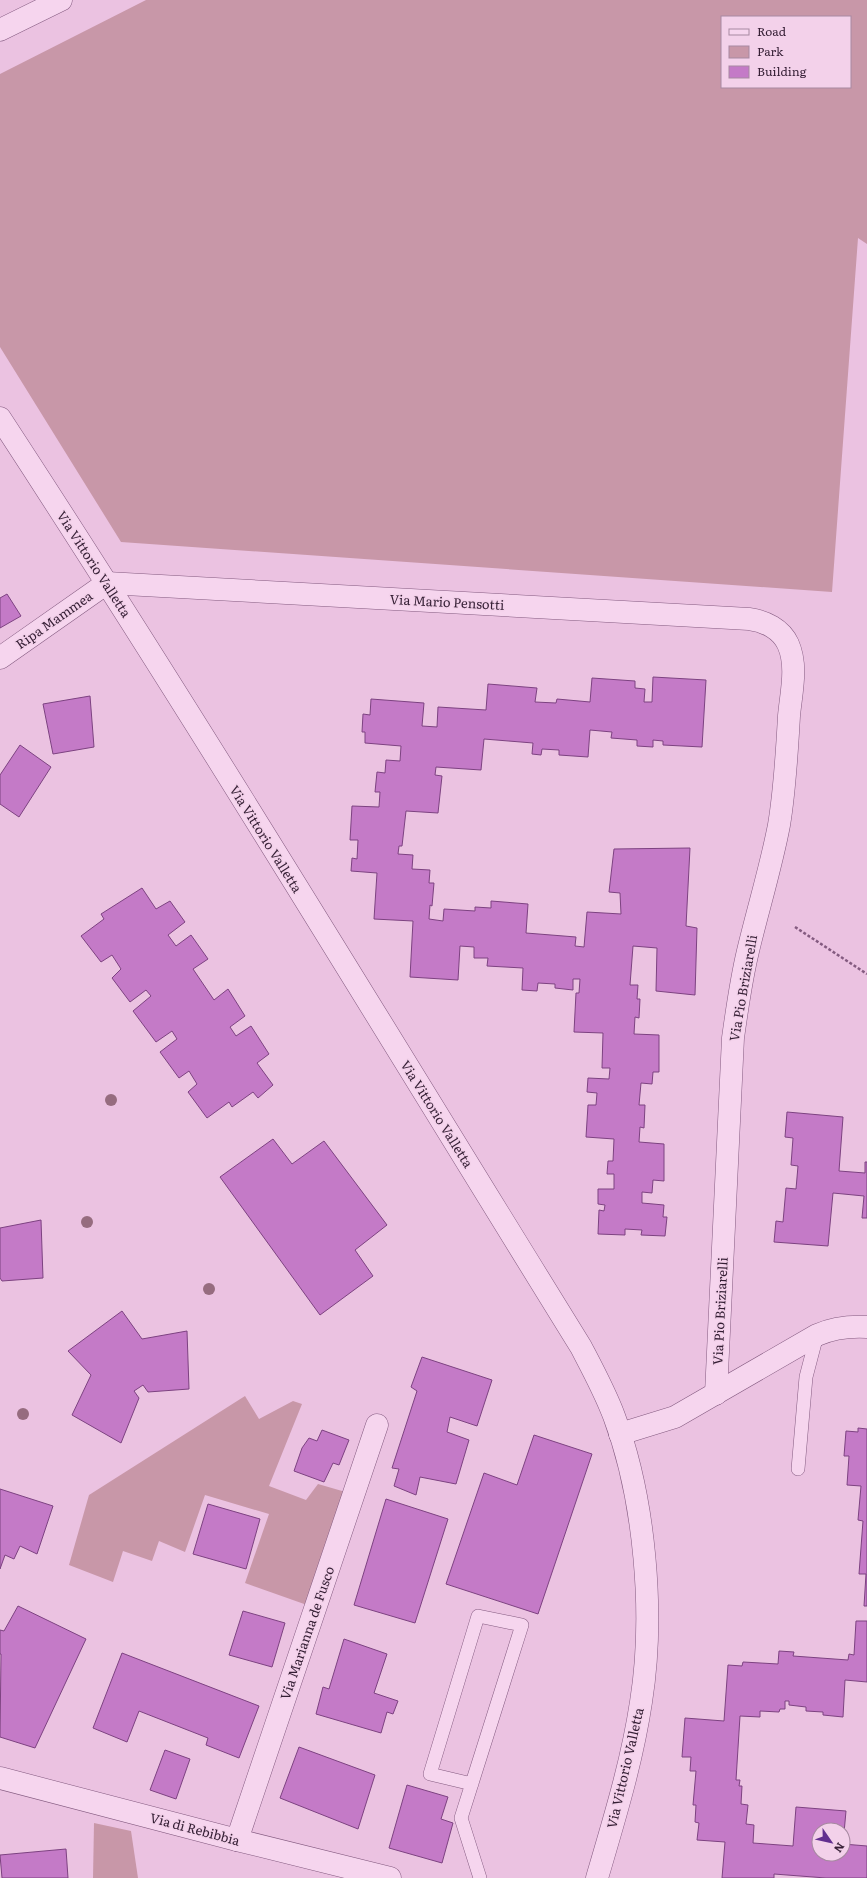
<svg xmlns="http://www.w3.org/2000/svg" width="867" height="1878" font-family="Literata,serif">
<rect width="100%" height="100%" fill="#ebc2e1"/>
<!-- green -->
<g fill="#c897a8" fill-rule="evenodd">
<path d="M146 0H867V244L858 238 832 592 121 542 0 347V74ZM722 17H850V87H722Z"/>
<polygon points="245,1396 259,1419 293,1401 302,1404 269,1486 306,1500 318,1484 349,1493 307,1605 245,1583 269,1514 205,1495 185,1552 159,1541 152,1561 123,1551 113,1582 69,1565 89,1495"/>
<polygon points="94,1823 131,1831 138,1878 93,1878"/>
</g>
<!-- building -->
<g fill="#c47ac7" stroke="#7d4281" fill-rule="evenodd">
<polygon points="7,594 21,616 0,628 0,598"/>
<polygon points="653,677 706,680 702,747 663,745 663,741 653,740 653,747 637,746 637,740 611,738 612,732 590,730 588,757 559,755 559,750 542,749 541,755 532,754 533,743 484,739 481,770 436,767 435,775 442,776 438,813 406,811 402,846 399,846 398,854 413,855 412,869 430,870 429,883 434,883 432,906 430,905 429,919 443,921 444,909 475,911 475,907 491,908 491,901 528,904 526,933 576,937 575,946 584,947 587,912 621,914 620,893 609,892 614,849 690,848 686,926 697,928 695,995 656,991 657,948 633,946 630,985 638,985 637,999 640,999 639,1018 635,1017 634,1034 659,1035 659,1072 653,1072 652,1084 641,1083 639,1105 645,1105 644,1128 640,1127 639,1142 664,1144 664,1181 653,1180 652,1193 642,1192 642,1203 664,1205 663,1217 667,1217 665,1236 641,1235 642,1230 625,1229 625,1235 598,1234 599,1210 604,1211 605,1205 598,1204 598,1189 614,1189 614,1174 607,1174 608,1161 613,1161 614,1139 586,1137 588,1105 596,1105 597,1093 587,1092 588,1078 609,1079 610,1068 602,1068 603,1033 574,1032 576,993 579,993 580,979 573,979 573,990 555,988 555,984 538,983 537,991 522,990 523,968 487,966 488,958 474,958 474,947 460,946 458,980 410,977 413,921 374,919 377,873 351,871 352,858 357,859 358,840 350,840 352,806 379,807 380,792 375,792 377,772 385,773 386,760 400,761 401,746 365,743 365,732 362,732 363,714 370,715 371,699 424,703 422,726 437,727 438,707 486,710 488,684 537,688 535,702 556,703 557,699 590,702 592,678 635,681 635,688 645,689 644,702 652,702"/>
<polygon points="90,696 94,747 53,754 43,704"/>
<polygon points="20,745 51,767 19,817 0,804 0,775"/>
<polygon points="142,888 156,909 170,901 185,922 168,935 176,946 191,935 208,959 193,969 214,1000 228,989 245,1016 230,1027 236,1036 251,1026 269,1054 257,1063 273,1085 258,1098 253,1092 232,1107 229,1102 207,1118 188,1092 197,1084 189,1071 179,1078 160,1052 177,1039 172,1031 156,1042 133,1011 151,996 146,990 130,1002 112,978 121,969 112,955 101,962 81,936 104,919 101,914"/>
<polygon points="787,1112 843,1117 839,1171 865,1173 865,1162 867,1162 867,1218 862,1218 864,1196 833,1193 828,1246 774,1242 776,1221 783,1222 786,1188 796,1189 798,1166 791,1165 793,1138 785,1137"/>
<polygon points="273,1139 292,1164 324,1141 387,1225 355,1250 373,1276 320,1315 220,1177"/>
<polygon points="41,1220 43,1278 2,1281 0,1278 0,1228"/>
<polygon points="122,1311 142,1339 187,1331 189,1389 148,1392 143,1385 134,1391 139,1398 121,1443 72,1415 91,1375 68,1351"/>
<polygon points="422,1357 492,1380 477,1426 450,1417 447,1432 469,1440 456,1484 420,1477 416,1495 394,1486 399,1469 392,1468 417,1391 411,1387"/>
<polygon points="858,1428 867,1429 867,1606 864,1606 866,1574 859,1574 863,1521 858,1520 861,1486 847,1485 849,1456 844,1456 846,1431 858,1432"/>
<polygon points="322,1430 349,1440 339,1465 333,1463 324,1482 294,1471 302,1448 309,1438 317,1441"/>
<polygon points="534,1435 592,1454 538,1614 446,1584 484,1473 517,1485"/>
<polygon points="0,1489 53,1506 37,1554 20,1546 14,1559 5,1555 0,1569"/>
<polygon points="386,1499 448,1519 415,1623 354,1605"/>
<polygon points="208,1504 260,1519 246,1569 193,1554"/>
<polygon points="18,1606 86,1639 35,1748 0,1737 1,1654 0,1654 0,1630 4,1631"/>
<polygon points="243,1611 285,1623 272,1667 229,1655"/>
<path d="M856 1621H867V1682L845 1680 843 1717 823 1715V1712L806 1711V1707L789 1705V1701H785V1709H780L779 1712 760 1711V1717L740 1716 736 1780H740L739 1786H742L741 1804 748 1805 746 1824 754 1825 753 1843 793 1846 796 1807 846 1811 843 1844 867 1846V1878H826L774 1874V1878H722L725 1842 697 1840 699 1823 695 1822 696 1805H693L696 1771H690L691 1757H682L685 1718 724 1721 728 1665 742 1666 743 1662 778 1664 779 1651 794 1652 793 1656 848 1660 849 1654 854 1655ZM819 1830H843V1854H819Z"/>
<polygon points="344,1639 387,1654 374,1693 398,1701 393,1714 387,1712 381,1733 316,1714 323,1687 329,1689"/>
<polygon points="122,1653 259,1706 239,1758 206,1745 208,1738 139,1711 127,1742 93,1728"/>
<polygon points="299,1747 375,1775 358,1829 280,1798"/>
<polygon points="165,1750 190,1759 176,1799 150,1790"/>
<polygon points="407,1785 448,1797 441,1819 453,1823 442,1863 389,1848"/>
<polygon points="66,1849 68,1878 2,1878 0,1855"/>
</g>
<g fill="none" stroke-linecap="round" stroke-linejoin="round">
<defs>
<g id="service">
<polyline points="798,1469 806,1377 817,1335"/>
<polyline points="472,1784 430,1774 478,1616 522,1625 461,1818 480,1878"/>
</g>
<g id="minor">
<path d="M0 418C200 724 389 1037 581 1347 593 1370 605 1392 614 1416 645 1499 655 1614 641 1702 632 1762 614 1820 597 1878"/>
<path d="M107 583 749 619C765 621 781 629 788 644 798 666 791 693 789 716 787 752 785 789 779 825 771 867 758 909 748 951 741 980 737 1009 733 1038L716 1394"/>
<polyline points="0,658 107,583"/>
<path d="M620 1434 675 1417 817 1335C833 1328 849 1326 867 1327"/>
<polyline points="0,1778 237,1840 390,1878"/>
<polyline points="237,1840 377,1425"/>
</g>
<polyline id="tertiary" points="0,30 61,0"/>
</defs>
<!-- service casing -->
<use href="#service" stroke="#845b80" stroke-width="14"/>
<!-- minor casing -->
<use href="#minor" stroke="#845b80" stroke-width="23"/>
<!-- tertiary casing -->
<use href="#tertiary" stroke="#845b80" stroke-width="23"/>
<!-- path -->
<polyline stroke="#845b80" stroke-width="2.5" stroke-dasharray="3 2" stroke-linecap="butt" points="795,927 867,974"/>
<!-- service -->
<use href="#service" stroke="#f6d5ee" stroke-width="13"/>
<!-- minor -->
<use href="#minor" stroke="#f6d5ee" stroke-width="22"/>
<!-- tertiary -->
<use href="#tertiary" stroke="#f6d5ee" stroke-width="22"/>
</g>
<!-- trees -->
<g fill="#966c7f">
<circle cx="111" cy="1100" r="6"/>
<circle cx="87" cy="1222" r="6"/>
<circle cx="209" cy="1289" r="6"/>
<circle cx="23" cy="1414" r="6"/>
</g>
<g text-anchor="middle" stroke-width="3" stroke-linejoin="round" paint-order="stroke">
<!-- street labels -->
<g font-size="13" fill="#341e34" stroke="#f3d1ea">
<text transform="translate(94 564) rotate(57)" y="5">Via Vittorio Valletta</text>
<text transform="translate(447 602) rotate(3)" y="5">Via Mario Pensotti</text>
<text transform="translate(54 620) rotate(-35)" y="5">Ripa Mammea</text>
<text transform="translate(266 839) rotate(58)" y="5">Via Vittorio Valletta</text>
<text transform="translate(743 988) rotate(-80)" y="5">Via Pio Briziarelli</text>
<text transform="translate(437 1114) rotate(58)" y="5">Via Vittorio Valletta</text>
<text transform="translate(720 1311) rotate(-87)" y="5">Via Pio Briziarelli</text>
<text transform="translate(307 1633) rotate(-71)" y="5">Via Marianna de Fusco</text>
<text transform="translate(625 1768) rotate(-77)" y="5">Via Vittorio Valletta</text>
<text transform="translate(195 1829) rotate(15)" y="5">Via di Rebibbia</text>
</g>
</g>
<!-- legend -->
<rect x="721" y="16" width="130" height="72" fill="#f3d1ea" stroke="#a789a1"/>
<rect x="729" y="29" width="20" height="6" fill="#f6d5ee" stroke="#a789a1"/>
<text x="757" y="36" font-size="12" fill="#341e34">Road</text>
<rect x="729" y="46" width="20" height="12" fill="#c897a8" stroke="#a789a1"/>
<text x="757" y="56" font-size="12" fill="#341e34">Park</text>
<rect x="729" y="66" width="20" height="12" fill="#c47ac7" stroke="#a789a1"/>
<text x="757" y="76" font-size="12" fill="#341e34">Building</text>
<!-- north arrow -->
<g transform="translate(831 1842) rotate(124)"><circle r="19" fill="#f3d1ea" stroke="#a789a1"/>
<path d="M0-3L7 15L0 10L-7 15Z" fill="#622e8f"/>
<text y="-6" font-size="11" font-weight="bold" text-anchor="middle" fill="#341e34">N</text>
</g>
</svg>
